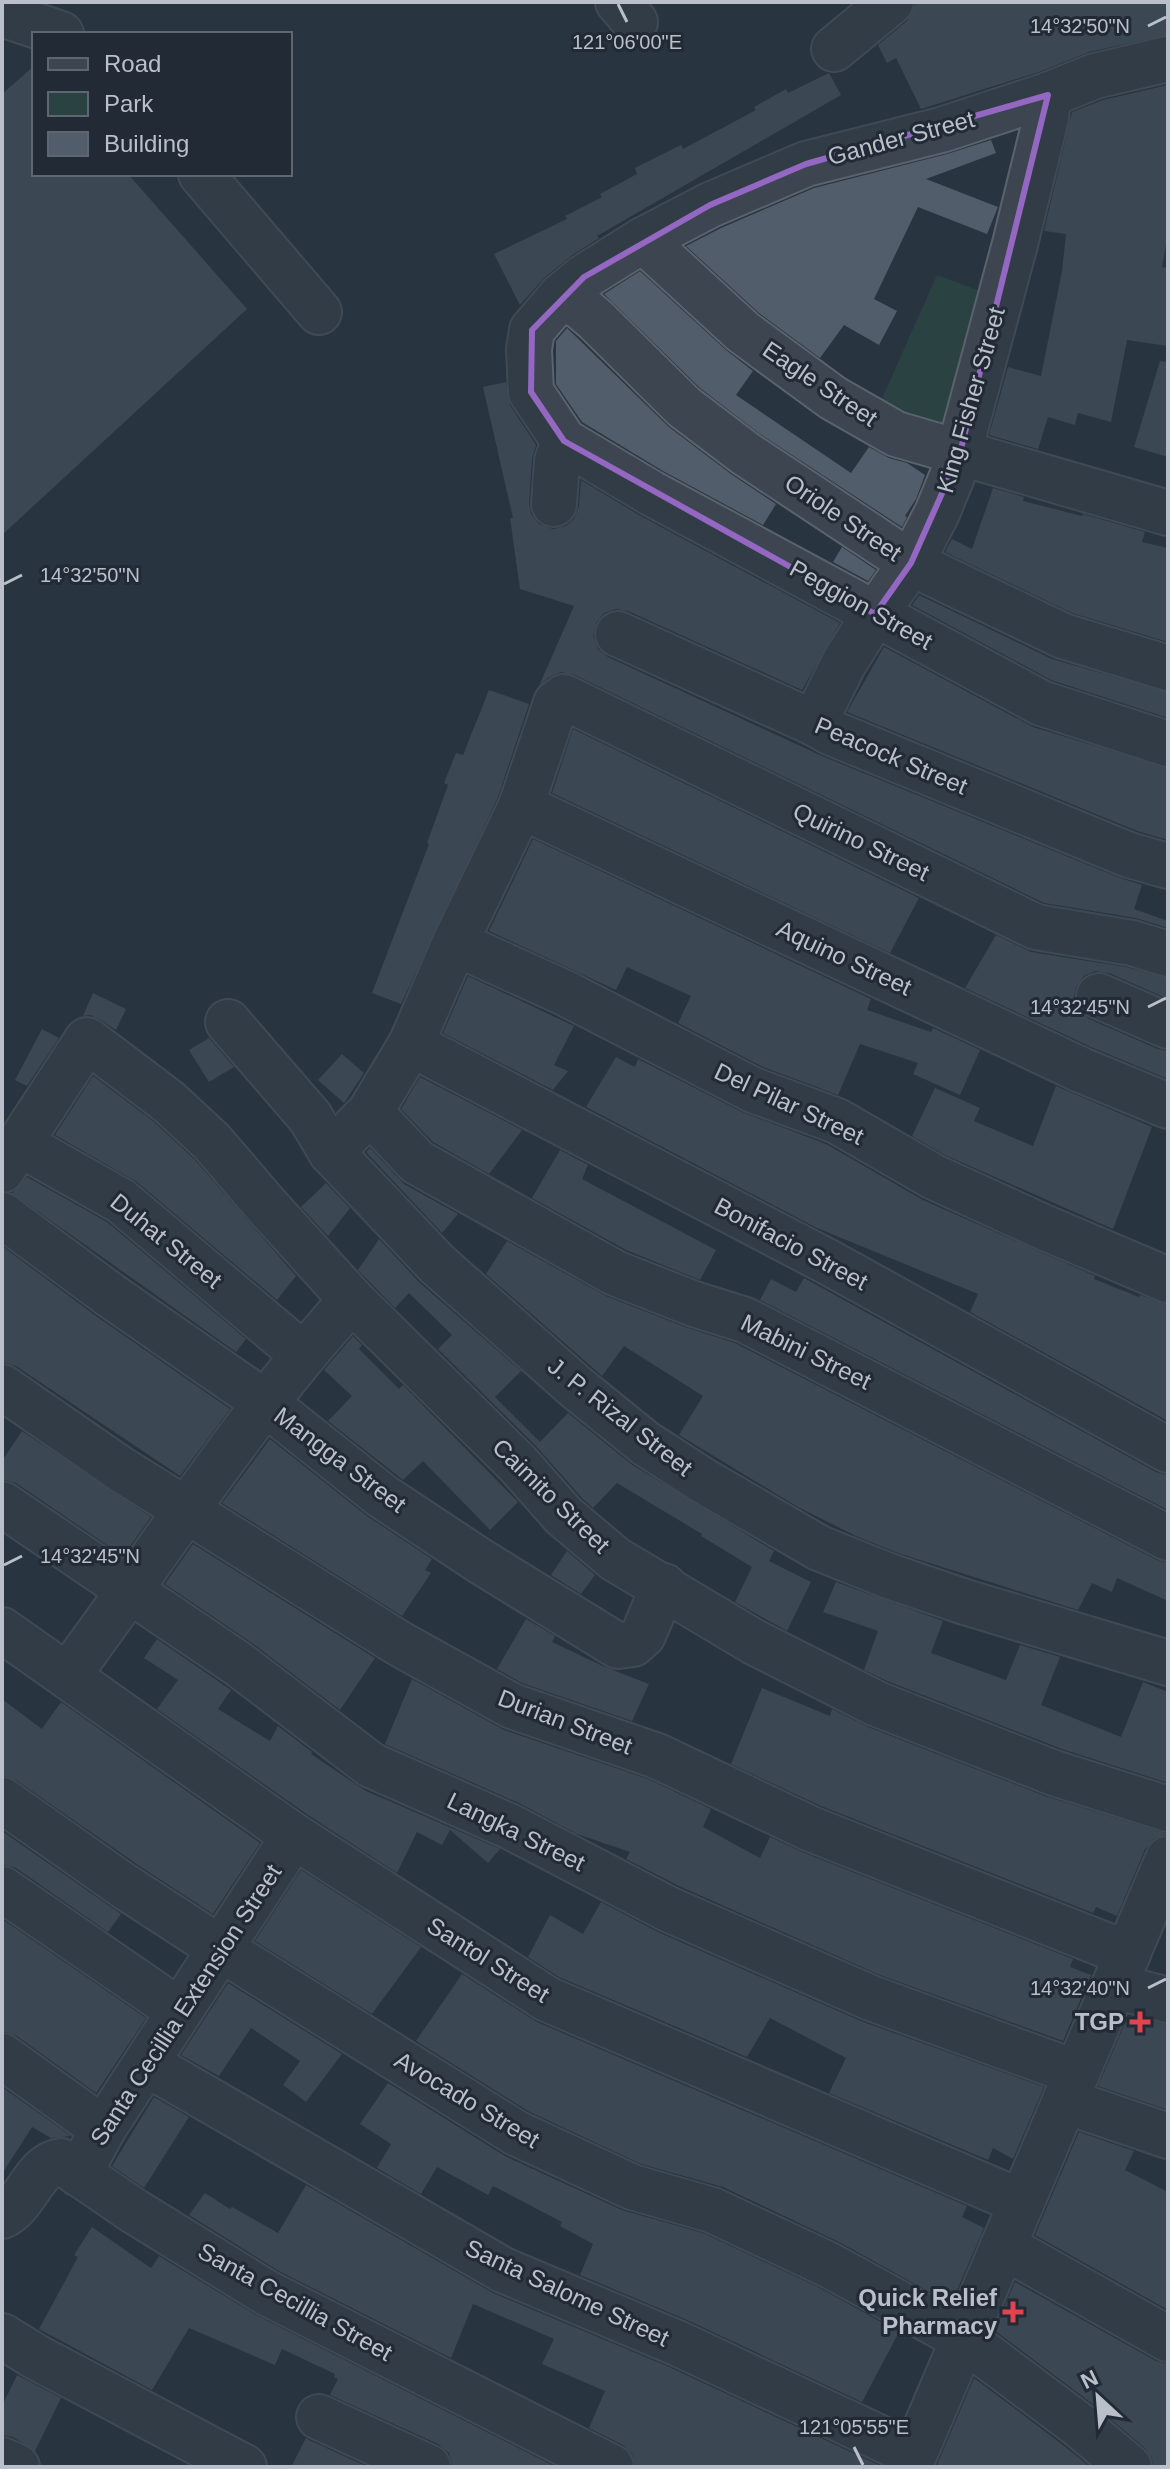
<svg xmlns="http://www.w3.org/2000/svg" width="1170" height="2469" font-family="Helvetica,sans-serif">
<rect width="100%" height="100%" fill="#283440"/>
<!-- green -->
<polygon fill="#2b4242" points="937,275 988,294 939,433 880,403"/>
<!-- building -->
<g fill="#525d6b">
<polygon points="917,2 1168,2 1168,35 1089,52 1039,72 921,109 896,58 887,63 878,45 907,21"/>
<polygon points="34,66 34,174 128,174 247,309 2,535 2,94"/>
<polygon points="829,73 841,95 597,236 599,238 571,256 545,277 520,305 494,254 567,219 565,216 602,197 600,194 637,174 635,168 681,145 683,149 756,110 754,107 786,89 788,93"/>
<polygon points="1168,85 1168,234 1162,267 1168,268 1168,346 1127,340 1111,422 1078,413 1075,425 1048,417 1038,449 989,435 1008,367 1041,376 1062,271 1066,234 1044,231 1072,112 1103,100"/>
<polygon points="991,140 996,153 926,179 998,207 987,234 918,207 874,299 897,311 879,345 844,325 820,358 759,313 686,246 721,228 814,188 947,154"/>
<polygon points="640,271 726,350 753,371 736,395 851,473 869,447 889,458 907,463 925,475 916,499 905,516 907,517 902,527 760,434 700,388 604,294"/>
<polygon points="567,328 669,427 731,474 776,504 763,525 663,471 582,422 556,384 556,341"/>
<polygon points="1160,361 1168,362 1168,457 1134,447"/>
<polygon points="506,382 510,405 536,445 532,459 529,502 531,514 539,524 553,529 566,526 574,519 579,506 581,480 639,515 840,623 802,690 628,611 616,609 604,613 596,623 593,636 598,649 608,657 822,756 1120,878 1142,885 1134,909 1168,921 1168,928 1136,918 1044,903 575,675 561,672 549,677 539,686 574,606 520,589 510,518 513,518 483,387"/>
<polygon points="993,488 1024,497 1023,501 1082,516 1083,514 1145,532 1142,542 1168,548 1168,642 1072,613 945,552 952,539 972,549"/>
<polygon points="842,547 876,570 868,581 833,562"/>
<polygon points="919,595 1052,659 1168,692 1168,718 1051,680 912,605"/>
<polygon points="884,647 1033,727 1168,768 1168,840 1137,831 847,712"/>
<polygon points="489,690 529,704 498,797 401,1004 372,993 429,844 427,843 448,785 444,783 456,753 463,755"/>
<polygon points="573,729 919,898 890,953 552,793"/>
<polygon points="533,839 871,999 867,1010 931,1032 933,1028 980,1050 960,1095 913,1074 918,1063 860,1044 838,1095 763,1067 678,1023 691,996 627,967 616,990 489,931"/>
<polygon points="996,935 1031,952 1126,967 1168,978 1168,999 1109,973 1095,971 1084,976 1076,987 1074,998 1079,1010 1089,1019 1158,1049 1168,1051 1168,1079 1091,1047 965,988"/>
<polygon points="468,976 574,1026 554,1065 568,1071 553,1090 443,1033"/>
<polygon points="93,993 126,1009 116,1030 101,1020 90,1015 83,1016"/>
<polygon points="42,1029 59,1038 27,1086 15,1080"/>
<polygon points="209,1038 234,1067 209,1082 189,1050"/>
<polygon points="342,1054 364,1073 344,1103 318,1080"/>
<polygon points="616,1057 635,1067 638,1059 742,1112 826,1144 923,1200 1095,1276 1094,1279 1139,1297 1140,1295 1168,1304 1168,1421 970,1312 978,1294 817,1228 586,1107"/>
<polygon points="93,1076 153,1121 194,1159 296,1276 277,1300 137,1182 55,1135"/>
<polygon points="420,1077 522,1130 489,1174 433,1142 401,1109"/>
<polygon points="1056,1086 1152,1127 1113,1229 945,1155 912,1136 935,1088 980,1108 974,1121 1033,1146"/>
<polygon points="370,1148 404,1184 458,1214 442,1233 366,1152"/>
<polygon points="560,1150 588,1165 582,1179 716,1250 700,1280 626,1250 532,1198"/>
<polygon points="27,1177 107,1222 246,1339 236,1352 12,1193"/>
<polygon points="326,1183 350,1208 328,1236 301,1207"/>
<polygon points="379,1239 420,1283 521,1371 495,1397 540,1442 568,1413 631,1464 774,1551 769,1561 811,1582 787,1631 735,1602 752,1567 701,1536 702,1534 617,1483 593,1508 582,1498 536,1446 438,1349 452,1335 409,1293 395,1308 358,1270"/>
<polygon points="507,1241 606,1296 685,1327 735,1343 1157,1560 1168,1563 1168,1601 1117,1578 1112,1592 1092,1583 1078,1610 898,1553 856,1536 798,1507 679,1435 703,1396 624,1346 602,1376 486,1274"/>
<polygon points="2,1246 96,1316 230,1409 180,1476 16,1366 2,1362"/>
<polygon points="804,1278 1156,1472 1168,1475 1168,1510 760,1300 771,1279 796,1292"/>
<polygon points="353,1336 362,1345 359,1349 399,1389 403,1385 518,1502 490,1530 423,1461 403,1480 328,1421 352,1396 324,1370"/>
<polygon points="22,1431 151,1517 123,1556 16,1483 2,1479 2,1461"/>
<polygon points="270,1439 367,1516 432,1559 425,1570 431,1573 402,1616 222,1503"/>
<polygon points="193,1544 375,1658 340,1710 252,1643 165,1584"/>
<polygon points="567,1551 595,1575 581,1594 551,1575"/>
<polygon points="836,1582 943,1621 931,1653 1006,1680 1020,1645 1060,1657 1041,1705 1121,1737 1143,1682 1168,1692 1168,1783 1062,1749 887,1681 864,1670 878,1631 823,1612"/>
<polygon points="526,1619 555,1636 552,1642 605,1667 649,1684 632,1721 522,1683 497,1669"/>
<polygon points="157,1639 231,1690 218,1709 270,1741 278,1726 312,1752 311,1754 366,1791 500,1849 488,1863 450,1830 442,1845 417,1832 397,1873 308,1815 157,1709 178,1680 144,1658"/>
<polygon points="412,1679 504,1730 648,1779 711,1809 703,1827 760,1858 770,1837 802,1852 1073,1959 1070,1967 1091,1975 1063,2041 880,1975 679,1886 626,1859 630,1852 577,1834 521,1804 385,1744"/>
<polygon points="762,1688 830,1716 832,1709 868,1727 1045,1796 1168,1834 1154,1839 1145,1849 1117,1916 1096,1907 1093,1913 821,1806 731,1764"/>
<polygon points="2,1699 42,1729 61,1702 260,1843 213,1914 138,1865 16,1780 2,1775"/>
<polygon points="2,1831 121,1914 108,1932 16,1868 2,1864"/>
<polygon points="301,1870 421,1947 372,2014 255,1941"/>
<polygon points="601,1902 658,1932 861,2021 1044,2087 1013,2159 993,2148 988,2160 829,2093 846,2058 770,2018 747,2057 559,1977 528,1957 550,1915 583,1934"/>
<polygon points="2,1919 146,2018 96,2093 17,2036 2,2031"/>
<polygon points="462,1974 537,2022 967,2206 962,2217 984,2228 951,2304 841,2243 723,2187 641,2164 528,2111 416,2041"/>
<polygon points="228,1983 342,2054 306,2102 283,2085 300,2061 251,2028 219,2076 181,2055"/>
<polygon points="1128,2016 1168,2024 1168,2110 1098,2086"/>
<polygon points="388,2083 505,2156 622,2210 703,2233 818,2287 899,2332 862,2402 687,2320 580,2275 593,2244 560,2226 562,2222 493,2186 488,2195 437,2167 421,2194 377,2168 391,2144 360,2124"/>
<polygon points="2,2087 71,2136 51,2138 32,2127 2,2174"/>
<polygon points="154,2097 189,2117 144,2188 112,2166"/>
<polygon points="1079,2132 1134,2151 1125,2170 1168,2192 1168,2310 1035,2235"/>
<polygon points="306,2185 493,2293 667,2366 883,2467 636,2467 632,2454 623,2445 589,2428 605,2391 542,2364 554,2339 473,2304 451,2358 279,2271 189,2215 205,2193 230,2209 232,2207 278,2233"/>
<polygon points="92,2227 151,2268 159,2256 256,2315 556,2467 453,2467 449,2453 438,2444 330,2395 338,2379 334,2377 335,2374 282,2349 275,2365 189,2328 152,2390 39,2329 78,2257 74,2255"/>
<polygon points="1015,2282 1156,2361 1168,2364 1168,2467 1153,2467 1152,2458 1145,2448 1094,2405 994,2330"/>
<polygon points="17,2375 61,2398 35,2451 13,2437 2,2435 2,2406"/>
<polygon points="974,2378 1063,2445 1090,2467 936,2467"/>
<polygon points="306,2438 309,2440 368,2467 291,2467"/>
</g>
<g fill="none" stroke-linecap="round" stroke-linejoin="round">
<defs>
<g id="minor">
<polyline points="618,2 635,22"/>
<polyline points="2,14 61,34"/>
<polyline points="834,49 891,2"/>
<polyline points="1168,59 1095,76 1048,95 941,130 806,164 710,205 643,240 584,277 561,296 532,330 529,349 531,392 564,441 651,493 1041,703 1168,744"/>
<polyline points="201,174 319,312"/>
<polyline points="643,240 743,332 833,398 896,434 1168,513"/>
<polyline points="561,296 582,308 596,320 684,407 746,454 911,563 1063,636 1168,668"/>
<polyline points="554,504 557,461 564,441"/>
<polyline points="618,634 814,723 832,733 1129,855 1168,866"/>
<polyline points="814,723 844,663 875,614 911,563 937,513 953,474 1015,244 1046,118 1048,95"/>
<polyline points="521,806 1081,1070 1168,1106"/>
<polyline points="455,943 565,993 753,1090 837,1121 934,1177 1041,1226 1168,1280"/>
<polyline points="1099,996 1168,1026"/>
<polyline points="228,1022 310,1117 331,1152 437,1264 577,1388 645,1443 702,1480 819,1548 889,1576 965,1602 1168,1663"/>
<polyline points="411,1044 828,1262 1168,1450"/>
<polyline points="370,1112 417,1162 615,1273 694,1304 745,1320 1168,1538"/>
<polyline points="20,1144 121,1201 302,1354"/>
<polyline points="331,1152 370,1112 411,1044 455,943 521,806 556,703 564,697 1036,927 1132,943 1168,954"/>
<polyline points="2,1170 87,1040 169,1102 212,1142 265,1204 352,1300 518,1464 564,1516 615,1559 754,1642 877,1704 1054,1773 1168,1809"/>
<polyline points="2,1215 110,1295 264,1402 382,1496 480,1561 618,1646 633,1644 643,1635 664,1586"/>
<polyline points="2,1387 119,1468 400,1644 512,1706 657,1756 811,1829 1128,1954"/>
<polyline points="2,1504 237,1663 371,1765 511,1827 668,1909 871,1998 1077,2073"/>
<polyline points="2,1630 294,1836 547,1999 1021,2202"/>
<path d="M68 1675C162 1549 246 1415 352 1300"/>
<polyline points="2,1800 124,1886 221,1949 516,2133 632,2187 712,2210 829,2265 964,2339 1079,2425 1129,2467"/>
<polyline points="2,1889 178,2010"/>
<polyline points="1114,1986 1168,2000"/>
<polyline points="2,2056 103,2129"/>
<polyline points="147,2064 503,2270 677,2343 914,2454"/>
<polyline points="1065,2101 1168,2136"/>
<polyline points="79,2174 103,2129 294,1836"/>
<path d="M2 2216C27 2205 33 2165 61 2161L134 2211 267 2293 611 2467"/>
<polyline points="1003,2246 1168,2339"/>
<polyline points="2,2336 36,2357 244,2467"/>
<polyline points="319,2417 428,2467"/>
<polyline points="2,2460 17,2467"/>
<polyline points="909,2467 1168,1859"/>
</g>
</defs>
<!-- minor casing -->
<use href="#minor" stroke="#5a636d" stroke-width="48"/>
<!-- minor -->
<use href="#minor" stroke="#3c4550" stroke-width="44"/>
</g>
<!-- marked area -->
<path d="M0 0H1170V2469H0ZM1048 95 960 453 911 563 875 614 564 441 531 392 532 330 584 277 710 205 806 164Z" fill="#283440" fill-opacity=".55" fill-rule="evenodd"/>
<path fill="none" stroke="#9467c3" stroke-width="6" stroke-linejoin="round" d="M1048 95 960 453 911 563 875 614 564 441 531 392 532 330 584 277 710 205 806 164Z"/>
<!-- ticks -->
<path fill="none" stroke="#b9c0ca" stroke-width="3" d="M618 4 627 22M1148 26 1166 17M4 584 22 575M1148 1007 1166 998M4 1565 22 1556M1148 1988 1166 1979M854 2447 863 2465"/>
<!-- markers -->
<g fill="#e0444e" stroke="#212a35" stroke-width="3">
<path d="M1136 2010h8v8h8v8h-8v8h-8v-8h-8v-8h8z"/>
<path d="M1009 2300h8v8h8v8h-8v8h-8v-8h-8v-8h8z"/>
</g>
<g text-anchor="middle" stroke-width="6" stroke-linejoin="round" paint-order="stroke">
<!-- street labels -->
<g font-size="24" fill="#b9c0ca" stroke="#212a35">
<text transform="translate(901 138) rotate(-15)" y="8">Gander Street</text>
<text transform="translate(820 384) rotate(34)" y="8">Eagle Street</text>
<text transform="translate(971 400) rotate(-74)" y="8">King Fisher Street</text>
<text transform="translate(843 518) rotate(34)" y="8">Oriole Street</text>
<text transform="translate(861 605) rotate(29)" y="8">Peggion Street</text>
<text transform="translate(891 756) rotate(23)" y="8">Peacock Street</text>
<text transform="translate(861 842) rotate(26)" y="8">Quirino Street</text>
<text transform="translate(844 958) rotate(25)" y="8">Aquino Street</text>
<text transform="translate(789 1104) rotate(25)" y="8">Del Pilar Street</text>
<text transform="translate(166 1241) rotate(39)" y="8">Duhat Street</text>
<text transform="translate(791 1244) rotate(28)" y="8">Bonifacio Street</text>
<text transform="translate(806 1352) rotate(26)" y="8">Mabini Street</text>
<text transform="translate(620 1417) rotate(38)" y="8">J. P. Rizal Street</text>
<text transform="translate(340 1460) rotate(37)" y="8">Mangga Street</text>
<text transform="translate(551 1496) rotate(44)" y="8">Caimito Street</text>
<text transform="translate(565 1722) rotate(21)" y="8">Durian Street</text>
<text transform="translate(516 1832) rotate(26)" y="8">Langka Street</text>
<text transform="translate(488 1960) rotate(32)" y="8">Santol Street</text>
<text transform="translate(186 2005) rotate(-57)" y="8">Santa Cecillia Extension Street</text>
<text transform="translate(467 2100) rotate(31)" y="8">Avocado Street</text>
<text transform="translate(567 2293) rotate(25)" y="8">Santa Salome Street</text>
<text transform="translate(295 2302) rotate(29)" y="8">Santa Cecillia Street</text>
</g>
<!-- poi labels -->
<g font-size="24" font-weight="bold" fill="#b9c0ca" stroke="#212a35" text-anchor="end">
<text x="1124" y="2030">TGP</text>
<text x="997" y="2306">Quick Relief<tspan x="997" dy="28">Pharmacy</tspan></text>
</g>
</g>
<g font-size="20" text-anchor="middle" fill="#b9c0ca" stroke="#212a35" stroke-width="6" stroke-linejoin="round" paint-order="stroke">
<text x="1080" y="33">14°32'50"N</text>
<text x="627" y="49">121°06'00"E</text>
<text x="90" y="582">14°32'50"N</text>
<text x="1080" y="1014">14°32'45"N</text>
<text x="90" y="1563">14°32'45"N</text>
<text x="1080" y="1995">14°32'40"N</text>
<text x="854" y="2434">121°05'55"E</text>
</g>
<!-- border -->
<rect width="1170" height="2469" fill="none" stroke="#b9c0ca" stroke-width="8"/>
<!-- legend -->
<rect x="32" y="32" width="260" height="144" fill="#212a35" stroke="#5e6671" stroke-width="2"/>
<rect x="48" y="58" width="40" height="12" fill="#3c4550" stroke="#5e6671" stroke-width="2"/>
<text x="104" y="72" font-size="24" fill="#b9c0ca">Road</text>
<rect x="48" y="92" width="40" height="24" fill="#2b4242" stroke="#5e6671" stroke-width="2"/>
<text x="104" y="112" font-size="24" fill="#b9c0ca">Park</text>
<rect x="48" y="132" width="40" height="24" fill="#525d6b" stroke="#5e6671" stroke-width="2"/>
<text x="104" y="152" font-size="24" fill="#b9c0ca">Building</text>
<!-- north arrow -->
<g transform="translate(1098 2397) rotate(334)" stroke="#212a35" stroke-width="6" paint-order="stroke">
<path d="M0-6L14 30L0 20L-14 30Z" fill="#b9c0ca"/>
<text y="-12" font-size="22" font-weight="bold" text-anchor="middle" fill="#b9c0ca">N</text>
</g>
</svg>
